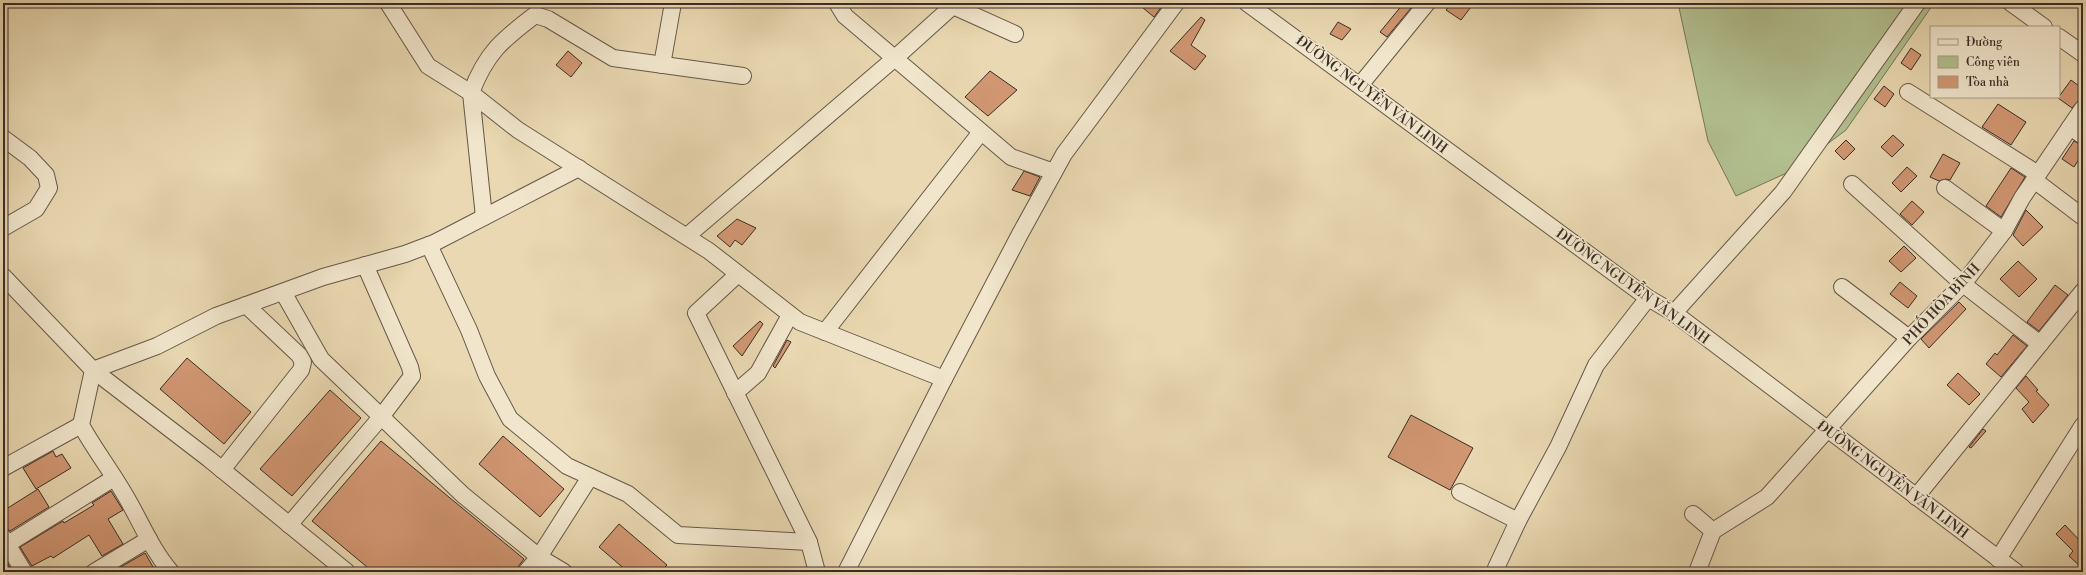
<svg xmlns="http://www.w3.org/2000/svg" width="2086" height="575" font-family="'Libre Bodoni',serif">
<rect width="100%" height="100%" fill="#e9d8b1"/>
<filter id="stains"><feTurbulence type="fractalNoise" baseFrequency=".005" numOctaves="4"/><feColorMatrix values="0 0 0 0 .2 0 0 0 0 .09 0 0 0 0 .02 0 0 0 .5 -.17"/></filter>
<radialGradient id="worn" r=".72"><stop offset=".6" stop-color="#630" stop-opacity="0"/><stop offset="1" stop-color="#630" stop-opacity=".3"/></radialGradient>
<!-- green -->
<polygon fill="#b2bf8f" stroke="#76765a" points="1678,3 1934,3 1846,130 1791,171 1736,196 1708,141"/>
<!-- building -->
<g fill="#d19773" stroke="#3a2d26">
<polygon points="1137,3 1159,3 1162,6 1154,17"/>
<polygon points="1452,3 1474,3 1461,20 1446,10"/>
<polygon points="1403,4 1411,8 1387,37 1380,32"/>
<polygon points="1201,17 1205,20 1191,45 1206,56 1195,70 1170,51"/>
<polygon points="1338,22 1351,29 1342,40 1330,34"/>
<polygon points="1911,48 1921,55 1911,70 1901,63"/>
<polygon points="568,51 582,63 571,77 556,65"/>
<polygon points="990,71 1017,90 988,116 965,97"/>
<polygon points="2071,80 2083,89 2083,98 2079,100 2072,108 2058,98"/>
<polygon points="1884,86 1894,94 1885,107 1874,99"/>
<polygon points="1998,104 2026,122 2011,145 1982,127"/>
<polygon points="1893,135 1904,145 1892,157 1881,147"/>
<polygon points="1846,140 1855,149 1844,160 1835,151"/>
<polygon points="2074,141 2083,146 2083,153 2074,167 2062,159"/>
<polygon points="1943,154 1960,163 1950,180 1946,179 1939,181 1930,177"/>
<polygon points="1907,167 1917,176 1901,192 1892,183"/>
<polygon points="2011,168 2025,177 2001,217 1986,206"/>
<polygon points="1024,171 1040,177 1030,196 1012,190"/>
<polygon points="1912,201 1924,212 1912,225 1900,214"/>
<polygon points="2026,210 2043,227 2023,246 2013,235"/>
<polygon points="737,219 756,228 742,245 735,240 730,247 717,236"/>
<polygon points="1904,246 1916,258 1901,272 1889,261"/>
<polygon points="2018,261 2037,279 2019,297 2000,279"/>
<polygon points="1900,282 1917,296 1908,308 1890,294"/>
<polygon points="2055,285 2068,295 2039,331 2027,322"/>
<polygon points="1959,302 1966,309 1929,348 1921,339"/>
<polygon points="760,321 763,324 742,356 733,346"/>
<polygon points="2013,335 2027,346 2001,377 1986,364 1995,353 1997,355"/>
<polygon points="787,340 791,342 775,368 773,366"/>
<polygon points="187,358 251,412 224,444 160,389"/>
<polygon points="1958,373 1980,394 1969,405 1947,385"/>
<polygon points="2026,376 2038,390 2036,391 2049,405 2033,423 2022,409 2029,402 2016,388"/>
<polygon points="330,390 361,418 292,496 260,469"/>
<polygon points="1411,415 1473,448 1450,490 1388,457"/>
<polygon points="1983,429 1986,431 1971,448 1969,447"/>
<polygon points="503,436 564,489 540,517 479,464"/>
<polygon points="381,441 524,559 514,572 373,572 312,521"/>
<polygon points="53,451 56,457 62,454 71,468 36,489 23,468"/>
<polygon points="38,489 49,507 10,531 6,528 3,523 3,511"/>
<polygon points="111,491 123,510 108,519 123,544 102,556 89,535 53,558 51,556 32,566 20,547 63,521 64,523 94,505 92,503"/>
<polygon points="619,524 667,565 660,572 628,572 599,547"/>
<polygon points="2065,525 2081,542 2083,540 2083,569 2069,556 2073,551 2056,534"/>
<polygon points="145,553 156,572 119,572 117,569"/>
<polygon points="4,558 13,572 9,572 3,562"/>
</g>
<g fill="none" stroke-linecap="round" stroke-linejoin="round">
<defs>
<g id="minor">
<path d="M388 3 428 66 471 93C486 53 502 40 535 15L548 19 613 58 743 76"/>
<polyline points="837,3 845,16 1011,157 1054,172"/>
<polyline points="1247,3 1648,298 1674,313 2016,572"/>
<polyline points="2011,3 2044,27"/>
<polyline points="953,6 1015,34"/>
<polyline points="2059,37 2083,54"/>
<polyline points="662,65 673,3"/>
<polyline points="1361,84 1427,3"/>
<polyline points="1908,92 2038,174"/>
<polyline points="2070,127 2083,136"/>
<polyline points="3,138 30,158 46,175 49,188 36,209 3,228"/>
<polyline points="2034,180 2083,217"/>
<polyline points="1852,184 1963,284 2040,344"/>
<polyline points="1945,188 2004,231"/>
<polyline points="484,217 471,93 518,130 709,251 800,322 944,379"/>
<polyline points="687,236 895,58 956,3"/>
<polyline points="429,245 469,330 487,376 510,419 567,466 628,494 678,535 809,542"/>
<polyline points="738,274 696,313 809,542 817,572"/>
<polyline points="3,276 93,370 209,459 347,572"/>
<polyline points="1842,287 1909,338"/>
<polyline points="283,292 321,359 463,495 539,557 564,572"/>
<polyline points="1674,313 1783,192 1917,3"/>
<polyline points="825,332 981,132"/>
<polyline points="735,393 758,373 790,315"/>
<polyline points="3,468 81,425"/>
<polyline points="222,470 301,370 303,362 299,355 246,305"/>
<polyline points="1460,492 1518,521 1496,568"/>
<polyline points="1916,497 2083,291"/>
<polyline points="1693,514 1713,531 1697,572"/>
<polyline points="1518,521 1558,447 1596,365 1648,298"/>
<polyline points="289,525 381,417 412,376 410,367 365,265"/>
<polyline points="1713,531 1767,497 1909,338 1963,284 2004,231 2022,198 2083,108"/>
<polyline points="3,537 24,572"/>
<polyline points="3,547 114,478"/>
<polyline points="1998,559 2083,425"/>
<polyline points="94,572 149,539"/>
<path d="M171 572C150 548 139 517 122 490 109 468 93 447 81 425L93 370 157 346 216 316 323 277 405 254 434 243 579 168"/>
<polyline points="526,572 539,557 590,477"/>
<polyline points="846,572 944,379 1020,234 1064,154 1176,3"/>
</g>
</defs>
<!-- minor casing -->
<use href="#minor" stroke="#665849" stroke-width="18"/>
<!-- minor -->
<use href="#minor" stroke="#f1e6cc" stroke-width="16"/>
</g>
<g text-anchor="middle" stroke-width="3.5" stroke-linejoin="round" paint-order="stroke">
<!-- street labels -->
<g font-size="14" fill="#3a2d26" stroke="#f1e6cc">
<text transform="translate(1372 94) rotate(37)" y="5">ĐƯỜNG NGUYỄN VĂN LINH</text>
<text transform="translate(1633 286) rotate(36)" y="5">ĐƯỜNG NGUYỄN VĂN LINH</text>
<text transform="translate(1941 304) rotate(-47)" y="5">PHỐ HÒA BÌNH</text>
<text transform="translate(1893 479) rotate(37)" y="5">ĐƯỜNG NGUYỄN VĂN LINH</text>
</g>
</g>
<!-- margin -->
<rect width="2086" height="575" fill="none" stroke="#e9d8b1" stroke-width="16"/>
<rect x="4" y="4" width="2078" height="567" fill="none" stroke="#3a2d26" stroke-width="2"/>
<rect x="8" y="8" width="2070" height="559" fill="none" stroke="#3a2d26"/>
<!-- legend -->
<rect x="1930" y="26" width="130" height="72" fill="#f1e6cc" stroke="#a89c8a"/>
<rect x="1938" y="39" width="20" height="6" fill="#f1e6cc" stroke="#a89c8a"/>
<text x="1966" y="46" font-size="12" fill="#3a2d26">Đường</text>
<rect x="1938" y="56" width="20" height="12" fill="#b2bf8f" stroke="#a89c8a"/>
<text x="1966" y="66" font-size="12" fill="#3a2d26">Công viên</text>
<rect x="1938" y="76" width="20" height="12" fill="#d19773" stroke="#a89c8a"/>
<text x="1966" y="86" font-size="12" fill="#3a2d26">Tòa nhà</text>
<rect width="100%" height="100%" filter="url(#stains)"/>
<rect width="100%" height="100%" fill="url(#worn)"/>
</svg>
